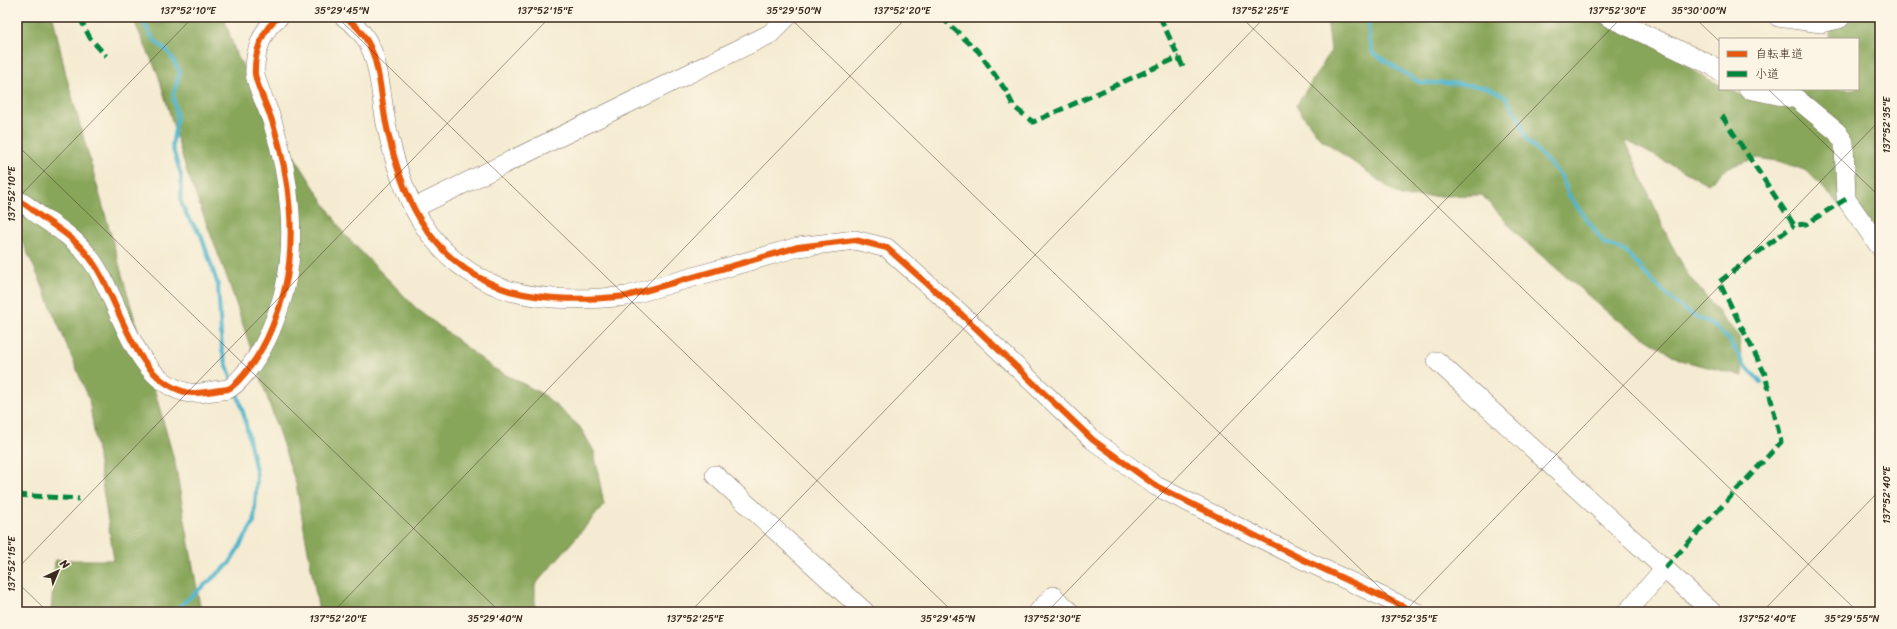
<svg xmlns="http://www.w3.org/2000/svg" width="1897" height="629" font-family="Sriracha,'Klee One',sans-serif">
<rect width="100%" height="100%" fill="#fcf5e5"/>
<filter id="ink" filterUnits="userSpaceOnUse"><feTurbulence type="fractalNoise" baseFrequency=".025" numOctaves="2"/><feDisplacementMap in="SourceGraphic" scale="8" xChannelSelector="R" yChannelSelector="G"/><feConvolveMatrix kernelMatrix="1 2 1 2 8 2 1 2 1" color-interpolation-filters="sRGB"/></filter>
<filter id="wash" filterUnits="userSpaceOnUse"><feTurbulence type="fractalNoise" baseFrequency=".012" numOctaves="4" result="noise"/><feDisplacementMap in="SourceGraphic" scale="16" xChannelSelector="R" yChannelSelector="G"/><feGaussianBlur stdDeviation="0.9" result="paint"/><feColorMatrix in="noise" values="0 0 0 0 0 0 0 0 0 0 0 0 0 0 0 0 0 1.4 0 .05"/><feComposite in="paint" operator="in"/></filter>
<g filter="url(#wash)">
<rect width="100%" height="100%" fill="#f5ebd2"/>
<!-- forest -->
<g fill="#88a65a" stroke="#62683c">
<polygon points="17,17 53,17 66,75 175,463 201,612 51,612 55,560 114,560 89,399 39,278 17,230"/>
<polygon points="132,17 224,17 236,54 296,159 344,234 416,308 493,368 544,395 580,427 594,451 604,505 535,585 535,612 319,612 296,484 228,280 187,172 158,74"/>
<path d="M1327 17H1632C1658 44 1685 69 1720 85V89H1728L1743 96 1780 89H1858V39H1828L1832 29 1826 17H1880V247L1807 171 1782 162 1757 158 1729 167 1708 184 1625 140 1669 240 1688 275 1739 337 1743 376 1680 360 1612 316 1521 238 1482 195 1402 197 1320 138 1296 106 1331 51Z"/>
</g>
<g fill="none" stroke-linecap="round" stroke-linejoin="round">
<!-- stream -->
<g stroke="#4cb4cb" stroke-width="4">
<polyline points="140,17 154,40 169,53 180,72 173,95 177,118 172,146 181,175 181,202 187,216 201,235 218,285 222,351 232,380"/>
<polyline points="1368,17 1369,39 1373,53 1420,83 1449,83 1486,87 1505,96 1519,118 1527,140 1561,176 1570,197 1605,244 1625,251 1653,282 1684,310 1716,327 1730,341 1745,366 1761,382"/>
<polyline points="91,19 116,20 126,17"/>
<polyline points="173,612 229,564 254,522 257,476 244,415 236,390"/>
</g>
</g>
</g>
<g filter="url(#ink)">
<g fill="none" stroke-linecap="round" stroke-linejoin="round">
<defs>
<g id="minor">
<path d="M344 17C383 41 378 88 387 128 401 193 426 254 490 283 496 286 503 289 510 291 549 301 587 300 627 296L798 247 855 240 887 248 960 313 1093 440 1156 486 1304 560 1415 612"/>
<polyline points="1608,17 1713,66 1720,72"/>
<polyline points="1778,17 1821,23 1839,19 1841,17"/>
<polyline points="1748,89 1797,99 1837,132 1844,142 1846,199 1880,247"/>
<path d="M17 200C27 204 34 212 43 218 61 230 76 240 89 257 120 296 130 377 185 392 195 395 204 392 214 391 218 390 224 390 228 389 235 386 241 378 246 372 264 350 273 327 282 299 298 245 290 177 273 124 269 110 257 87 255 74 254 54 262 28 279 17"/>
<polyline points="414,208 770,34 787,17"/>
<polyline points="1437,361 1712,612"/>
<polyline points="715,475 865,612"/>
<polyline points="1038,612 1053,596 1070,612"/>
<polyline points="1627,612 1665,568"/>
</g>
</defs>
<!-- minor casing -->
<use href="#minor" stroke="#7c6e5d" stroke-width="20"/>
<!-- minor -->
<use href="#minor" stroke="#fff" stroke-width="19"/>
<!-- quiet -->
<g stroke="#00873e" stroke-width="5" stroke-dasharray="10 5" stroke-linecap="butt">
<polyline points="83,17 82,22 90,38 106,56"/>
<polyline points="941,17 979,52 1006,91 1014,107 1033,122 1179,57"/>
<polyline points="1160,17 1183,67"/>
<polyline points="1722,116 1794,225 1806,224 1846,199"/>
<polyline points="17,495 79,499"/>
<polyline points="1665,568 1781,442 1765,374 1719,282 1794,225"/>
</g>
<defs>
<g id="cycleway">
<path d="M344 17C383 41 378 88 387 128 401 193 426 254 490 283 496 286 503 289 510 291 549 301 587 300 627 296L798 247 855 240 887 248 960 313 1093 440 1156 486 1304 560 1415 612"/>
<path d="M17 200C27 204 34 212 43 218 61 230 76 240 89 257 120 296 130 377 185 392 195 395 204 392 214 391 218 390 224 390 228 389 235 386 241 378 246 372 264 350 273 327 282 299 298 245 290 177 273 124 269 110 257 87 255 74 254 54 262 28 279 17"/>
</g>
</defs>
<!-- cycleway casing -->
<use href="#cycleway" stroke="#fcf5e5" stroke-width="8"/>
<!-- cycleway -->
<use href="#cycleway" stroke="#e8590c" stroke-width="6"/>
</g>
</g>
<!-- ticks -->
<path fill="none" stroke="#3b2a1e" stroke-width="1" stroke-opacity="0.45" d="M337 17 953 612M789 17 1405 612M1241 17 1858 612M1694 17 1720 42M1768 89 1880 197M17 145 500 612M17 199 193 17M17 569 550 17M17 582 48 612M333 612 907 17M690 612 1265 17M1047 612 1622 17M1404 612 1880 120M1762 612 1880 490"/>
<!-- margin -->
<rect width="1897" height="629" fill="none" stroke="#fcf5e5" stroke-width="44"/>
<!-- legend -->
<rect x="1719" y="38" width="140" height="52" fill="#fcf5e5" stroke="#afa495"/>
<rect x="1727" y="51" width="20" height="6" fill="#e8590c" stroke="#afa495"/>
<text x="1755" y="58" font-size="12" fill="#3b2a1e">自転車道</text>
<rect x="1727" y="71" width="20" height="6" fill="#00873e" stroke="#afa495"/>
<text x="1755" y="78" font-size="12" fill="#3b2a1e">小道</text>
<!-- north arrow -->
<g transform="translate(58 571) rotate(44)" stroke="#fcf5e5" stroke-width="3" paint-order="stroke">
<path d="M0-3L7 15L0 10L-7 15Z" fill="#3b2a1e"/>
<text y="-6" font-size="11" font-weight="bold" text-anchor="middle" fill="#3b2a1e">N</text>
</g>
<rect x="22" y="22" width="1853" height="585" fill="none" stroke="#3b2a1e" stroke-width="1.5"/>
<g font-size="10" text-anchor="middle" fill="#3b2a1e">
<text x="188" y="14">137°52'10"E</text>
<text x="342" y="14">35°29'45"N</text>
<text x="545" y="14">137°52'15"E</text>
<text x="794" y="14">35°29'50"N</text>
<text x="902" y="14">137°52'20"E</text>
<text x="1260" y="14">137°52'25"E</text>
<text x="1617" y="14">137°52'30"E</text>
<text x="1699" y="14">35°30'00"N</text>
<text transform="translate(1886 125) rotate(-90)" y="4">137°52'35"E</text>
<text transform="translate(11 194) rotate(-90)" y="4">137°52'10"E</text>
<text transform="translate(1886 495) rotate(-90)" y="4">137°52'40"E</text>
<text transform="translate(11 564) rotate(-90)" y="4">137°52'15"E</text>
<text x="338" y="622">137°52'20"E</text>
<text x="495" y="622">35°29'40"N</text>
<text x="695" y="622">137°52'25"E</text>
<text x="948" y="622">35°29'45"N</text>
<text x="1052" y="622">137°52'30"E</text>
<text x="1409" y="622">137°52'35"E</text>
<text x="1767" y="622">137°52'40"E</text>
<text x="1852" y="622">35°29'55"N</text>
</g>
</svg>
